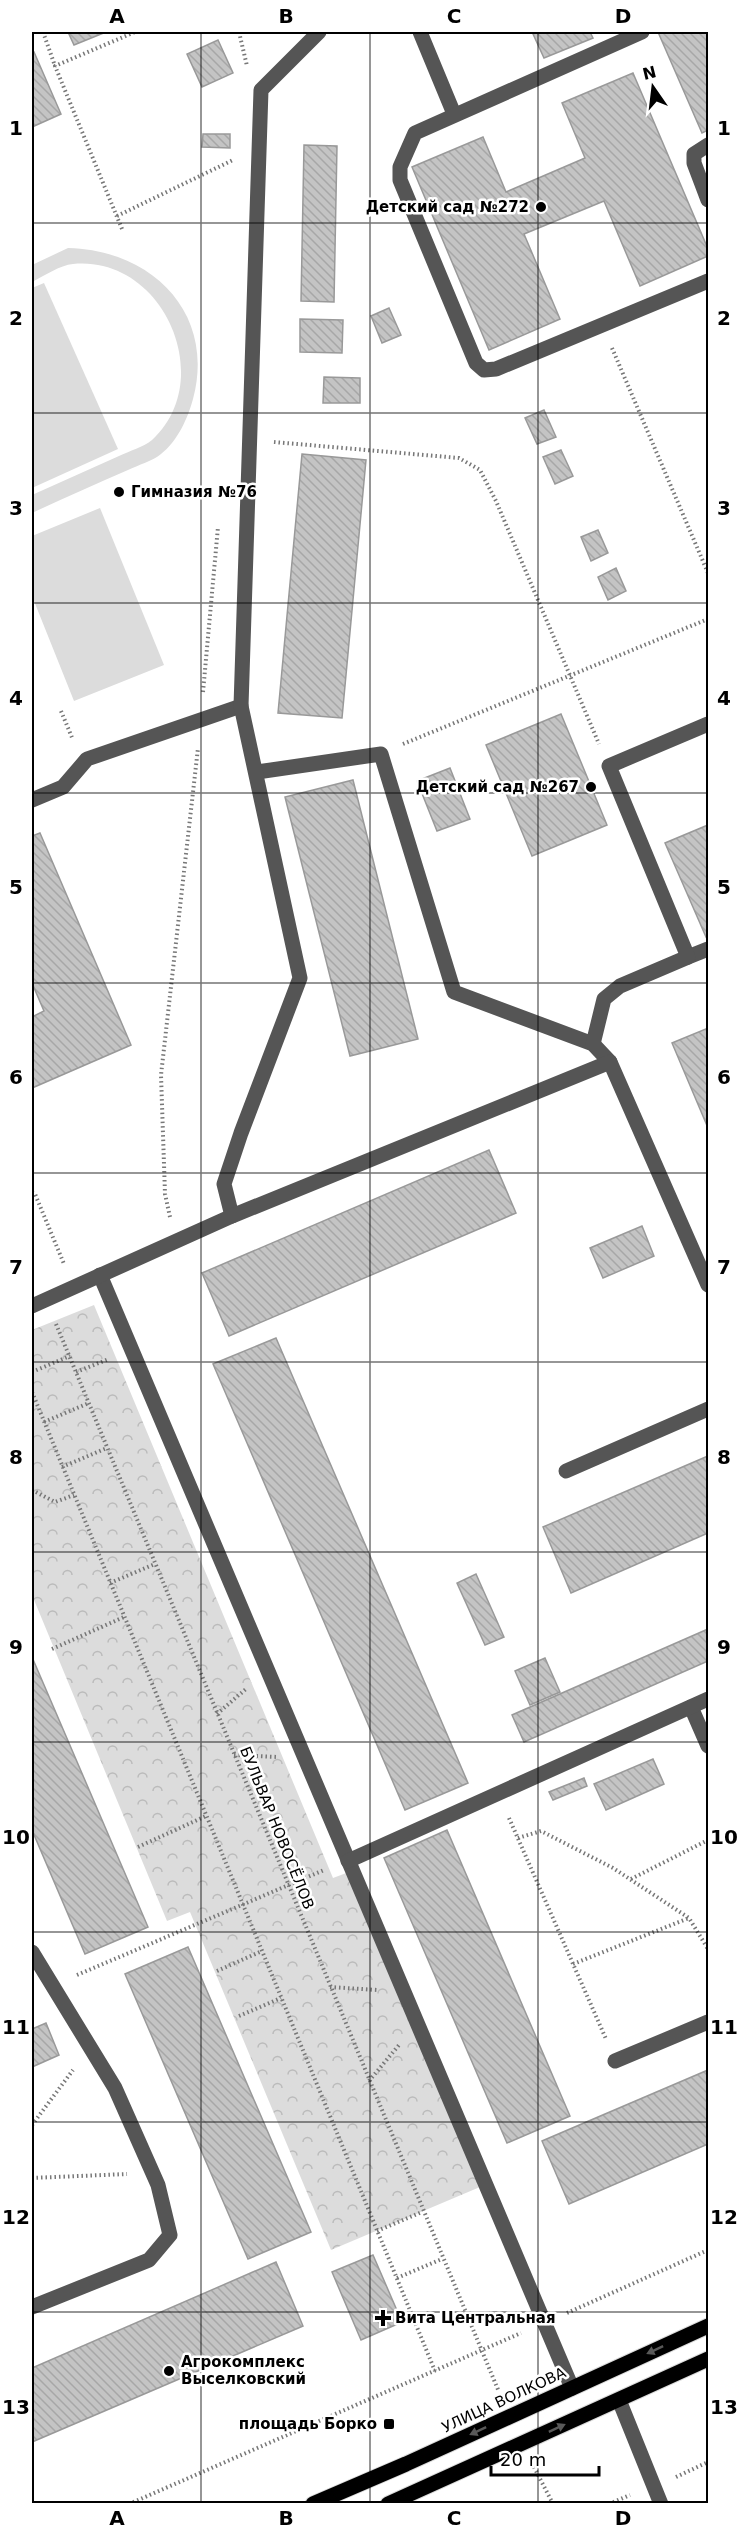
<svg xmlns="http://www.w3.org/2000/svg" width="740" height="2535" font-family="'DejaVu Sans',sans-serif">
<defs>
<pattern id="park-crowns" width="20" height="18" patternUnits="userSpaceOnUse" patternTransform="scale(1.5)"><rect width="20" height="18" fill="#dcdcdc"/><path d="M2 6a3 3 0 1 1 6 0M12 15a3 3 0 1 1 6 0" fill="none" stroke="#bbb"/></pattern>
<pattern id="building-back-hatch" width="6" height="6" patternUnits="userSpaceOnUse" patternTransform="scale(1.5)"><rect width="6" height="6" fill="#c4c4c4"/><path d="M-1 5l2 2M0 0l6 6M5-1l2 2" fill="none" stroke="#a7a7a7"/></pattern>
</defs>
<rect width="100%" height="100%" fill="#fff"/>
<!-- grass -->
<g fill="#dcdcdc">
<path d="M68 248C152 250 216 313 193 399 188 418 177 442 161 454 153 461 138 465 128 470 96 484 64 498 32 513V495C61 482 90 469 119 456 129 451 144 447 152 440 218 379 163 255 73 264 60 265 44 276 32 282V265Z"/>
<polygon points="44,283 118,449 32,488 32,288"/>
<polygon points="100,508 164,665 74,701 32,596 32,536"/>
</g>
<!-- park -->
<polygon fill="url(#park-crowns)" points="94,1305 333,1878 349,1872 480,2187 331,2250 190,1912 167,1921 32,1595 32,1330"/>
<!-- building -->
<g fill="url(#building-back-hatch)" stroke="#999" stroke-width="1.5">
<polygon points="68,32 106,32 74,45"/>
<polygon points="539,32 590,32 593,38 544,58 533,34"/>
<polygon points="658,32 708,32 708,130 702,133"/>
<polygon points="218,40 233,73 202,87 187,54"/>
<polygon points="34,52 61,114 32,127 32,53"/>
<polygon points="633,73 708,249 708,256 640,286 604,201 524,234 560,319 489,350 412,167 483,137 506,192 585,158 562,103"/>
<polygon points="203,134 230,134 230,148 202,147"/>
<polygon points="304,145 337,146 334,302 301,301"/>
<polygon points="389,308 401,335 382,343 371,316"/>
<polygon points="300,319 343,320 342,353 300,352"/>
<polygon points="324,377 360,378 360,403 323,403"/>
<polygon points="544,410 556,437 537,444 525,418"/>
<polygon points="561,450 573,476 555,484 543,457"/>
<polygon points="302,454 366,460 342,718 278,713"/>
<polygon points="598,530 608,553 591,561 581,537"/>
<polygon points="616,568 626,591 608,600 598,577"/>
<polygon points="561,714 607,825 532,856 486,745"/>
<polygon points="450,768 470,819 437,831 417,781"/>
<polygon points="353,780 418,1039 350,1056 285,797"/>
<polygon points="708,825 708,935 706,937 665,843"/>
<polygon points="40,833 131,1045 32,1088 32,1017 44,1011 32,983 32,836"/>
<polygon points="708,1028 708,1128 672,1043"/>
<polygon points="489,1150 516,1213 229,1336 202,1273"/>
<polygon points="642,1226 654,1256 603,1278 590,1248"/>
<polygon points="276,1338 468,1783 405,1810 213,1364"/>
<polygon points="708,1456 708,1533 571,1593 543,1527"/>
<polygon points="476,1574 504,1637 485,1645 457,1583"/>
<polygon points="708,1629 708,1661 524,1742 512,1715"/>
<polygon points="32,1657 148,1927 85,1954 32,1830"/>
<polygon points="545,1658 560,1692 530,1705 515,1671"/>
<polygon points="653,1759 664,1784 606,1810 594,1784"/>
<polygon points="584,1778 587,1786 553,1800 549,1792"/>
<polygon points="447,1830 570,2116 507,2143 384,1858"/>
<polygon points="188,1947 311,2232 248,2259 125,1974"/>
<polygon points="46,2023 59,2055 32,2067 32,2029"/>
<polygon points="708,2070 708,2144 569,2204 542,2141"/>
<polygon points="373,2255 402,2322 361,2340 332,2272"/>
<polygon points="276,2262 303,2326 32,2442 32,2368"/>
</g>
<g fill="none" stroke-linecap="round" stroke-linejoin="round">
<defs>
<g id="major">
<polyline points="313,2504 406,2464 708,2326"/>
<polyline points="388,2504 708,2359"/>
</g>
</defs>
<!-- major casing -->
<use href="#major" stroke="#dbdbdb" stroke-width="17"/>
<!-- path -->
<g stroke="#777" stroke-width="4" stroke-dasharray="1.5 3" stroke-linecap="butt">
<polyline points="43,32 55,66"/>
<polyline points="239,32 247,66"/>
<polyline points="117,216 233,160"/>
<polyline points="122,229 55,66 135,32"/>
<polyline points="612,348 708,573"/>
<polyline points="274,442 459,458 480,470 496,501 599,744"/>
<polyline points="203,692 218,527"/>
<polyline points="61,711 73,740"/>
<polyline points="403,744 708,619"/>
<polyline points="32,1192 35,1194 64,1264"/>
<polyline points="170,1217 165,1194 161,1075 198,748"/>
<polyline points="56,1324 499,2392"/>
<polyline points="32,1372 70,1356"/>
<polyline points="76,1372 109,1359"/>
<polyline points="32,1392 435,2371"/>
<polyline points="44,1422 89,1403"/>
<polyline points="62,1467 107,1448"/>
<polyline points="32,1490 55,1502 74,1495"/>
<polyline points="110,1583 155,1564"/>
<polyline points="52,1649 124,1617"/>
<polyline points="217,1714 247,1688"/>
<polyline points="234,1755 278,1757"/>
<polyline points="509,1818 606,2039"/>
<polyline points="518,1838 541,1831 613,1868 689,1918 708,1949"/>
<polyline points="138,1847 206,1816"/>
<polyline points="631,1879 708,1840"/>
<polyline points="573,1964 689,1918"/>
<polyline points="217,1971 262,1951"/>
<polyline points="77,1975 324,1870"/>
<polyline points="330,1987 377,1990"/>
<polyline points="239,2016 281,1998"/>
<polyline points="369,2081 399,2045"/>
<polyline points="32,2125 73,2070"/>
<polyline points="32,2178 127,2174"/>
<polyline points="377,2231 422,2212"/>
<polyline points="397,2278 442,2259"/>
<polyline points="567,2313 708,2250"/>
<polyline points="534,2467 553,2504"/>
<polyline points="676,2477 708,2462"/>
<polyline points="129,2504 521,2333"/>
<polyline points="609,2504 630,2495"/>
</g>
<!-- minor -->
<g stroke="#555" stroke-width="15">
<polyline points="420,32 454,114"/>
<polyline points="642,32 415,133 400,167 400,180 476,363 484,370 496,369 708,281"/>
<polyline points="708,145 694,154 694,163 708,200"/>
<polyline points="257,772 381,754 454,992 593,1044 610,1062"/>
<polyline points="32,800 63,787 87,759 241,706"/>
<polyline points="688,957 708,949"/>
<polyline points="593,1044 604,999 620,986 688,957 609,766 708,724"/>
<polyline points="232,1216 224,1184 241,1133 300,978 241,706 261,90 319,32"/>
<polyline points="100,1275 572,2388"/>
<polyline points="32,1306 232,1216 610,1062 708,1285"/>
<polyline points="566,1471 708,1409"/>
<polyline points="691,1707 708,1746"/>
<polyline points="348,1861 708,1699"/>
<polyline points="32,1952 115,2088 158,2185 170,2235 149,2260 32,2307"/>
<polyline points="615,2061 708,2022"/>
<polyline points="619,2400 661,2504"/>
</g>
<!-- major -->
<use href="#major" stroke="#000" stroke-width="15"/>
</g>
<!-- one-way arrows -->
<defs><path id="oneway-solid" d="M-6-.8H1V-3.2L6.5 0L1 3.2V.8H-6Z" transform="scale(1.5)"/></defs>
<g fill="#595959">
<use href="#oneway-solid" transform="translate(655 2350) rotate(155)"/>
<use href="#oneway-solid" transform="translate(557 2428) rotate(-25)"/>
<use href="#oneway-solid" transform="translate(478 2431) rotate(155)"/>
</g>
<!-- grid -->
<path fill="none" stroke="#000" stroke-width="1.5" stroke-opacity="0.55" d="M201 32V2504M370 32V2504M538 32V2504M32 223H708M32 413H708M32 603H708M32 793H708M32 983H708M32 1173H708M32 1362H708M32 1552H708M32 1742H708M32 1932H708M32 2122H708M32 2312H708"/>
<!-- markers -->
<g fill="#000" stroke="#fff" stroke-width="2">
<circle cx="541" cy="207" r="6"/>
<circle cx="119" cy="492" r="6"/>
<circle cx="591" cy="787" r="6"/>
<path d="M380 2309h6v6h6v6h-6v6h-6v-6h-6v-6h6z"/>
<circle cx="169" cy="2371" r="6"/>
<rect x="383" y="2418" width="12" height="12" rx="3"/>
</g>
<g text-anchor="middle" stroke-width="5" stroke-linejoin="round" paint-order="stroke">
<!-- poi labels -->
<g font-size="15" font-weight="bold" fill="#000" stroke="#fff" text-anchor="end">
<text x="529" y="212">Детский сад №272</text>
<text x="131" y="497" text-anchor="start">Гимназия №76</text>
<text x="579" y="792">Детский сад №267</text>
<text x="395" y="2323" text-anchor="start">Вита Центральная</text>
<text x="181" y="2367" text-anchor="start">Агрокомплекс<tspan x="181" dy="17">Выселковский</tspan></text>
<text x="377" y="2429">площадь Борко</text>
</g>
<!-- street labels -->
<g font-size="15" fill="#000" stroke="#fff">
<text transform="translate(277 1828) rotate(68)" y="5">БУЛЬВАР НОВОСЁЛОВ</text>
<text transform="translate(504 2400) rotate(-25)" y="5">УЛИЦА ВОЛКОВА</text>
</g>
</g>
<!-- border -->
<rect width="740" height="2535" fill="none" stroke="#ffffff" stroke-width="66"/>
<!-- north arrow -->
<g transform="translate(653 87) rotate(346)" stroke="#ffffff" stroke-width="4.5" paint-order="stroke">
<path d="M0-4.5L10 22L0 15L-10 22Z" fill="#000000"/>
<text y="-9" font-size="16" font-weight="bold" text-anchor="middle" fill="#000000">N</text>
</g>
<!-- scale -->
<path d="M491 2466v9h108v-9" fill="none" stroke="#000000" stroke-width="3"/>
<text x="500" y="2466" font-size="18" fill="#000000" stroke="#ffffff" stroke-width="4.5" paint-order="stroke">20 m</text>
<rect x="33" y="33" width="674" height="2469" fill="none" stroke="#000" stroke-width="2"/>
<g font-size="20" text-anchor="middle" font-weight="bold" fill="#000">
<text x="117" y="23">A</text>
<text x="286" y="23">B</text>
<text x="454" y="23">C</text>
<text x="623" y="23">D</text>
<text x="16" y="135">1</text>
<text x="724" y="135">1</text>
<text x="16" y="325">2</text>
<text x="724" y="325">2</text>
<text x="16" y="515">3</text>
<text x="724" y="515">3</text>
<text x="16" y="705">4</text>
<text x="724" y="705">4</text>
<text x="16" y="894">5</text>
<text x="724" y="894">5</text>
<text x="16" y="1084">6</text>
<text x="724" y="1084">6</text>
<text x="16" y="1274">7</text>
<text x="724" y="1274">7</text>
<text x="16" y="1464">8</text>
<text x="724" y="1464">8</text>
<text x="16" y="1654">9</text>
<text x="724" y="1654">9</text>
<text x="16" y="1844">10</text>
<text x="724" y="1844">10</text>
<text x="16" y="2034">11</text>
<text x="724" y="2034">11</text>
<text x="16" y="2224">12</text>
<text x="724" y="2224">12</text>
<text x="16" y="2414">13</text>
<text x="724" y="2414">13</text>
<text x="117" y="2525">A</text>
<text x="286" y="2525">B</text>
<text x="454" y="2525">C</text>
<text x="623" y="2525">D</text>
</g>
</svg>
